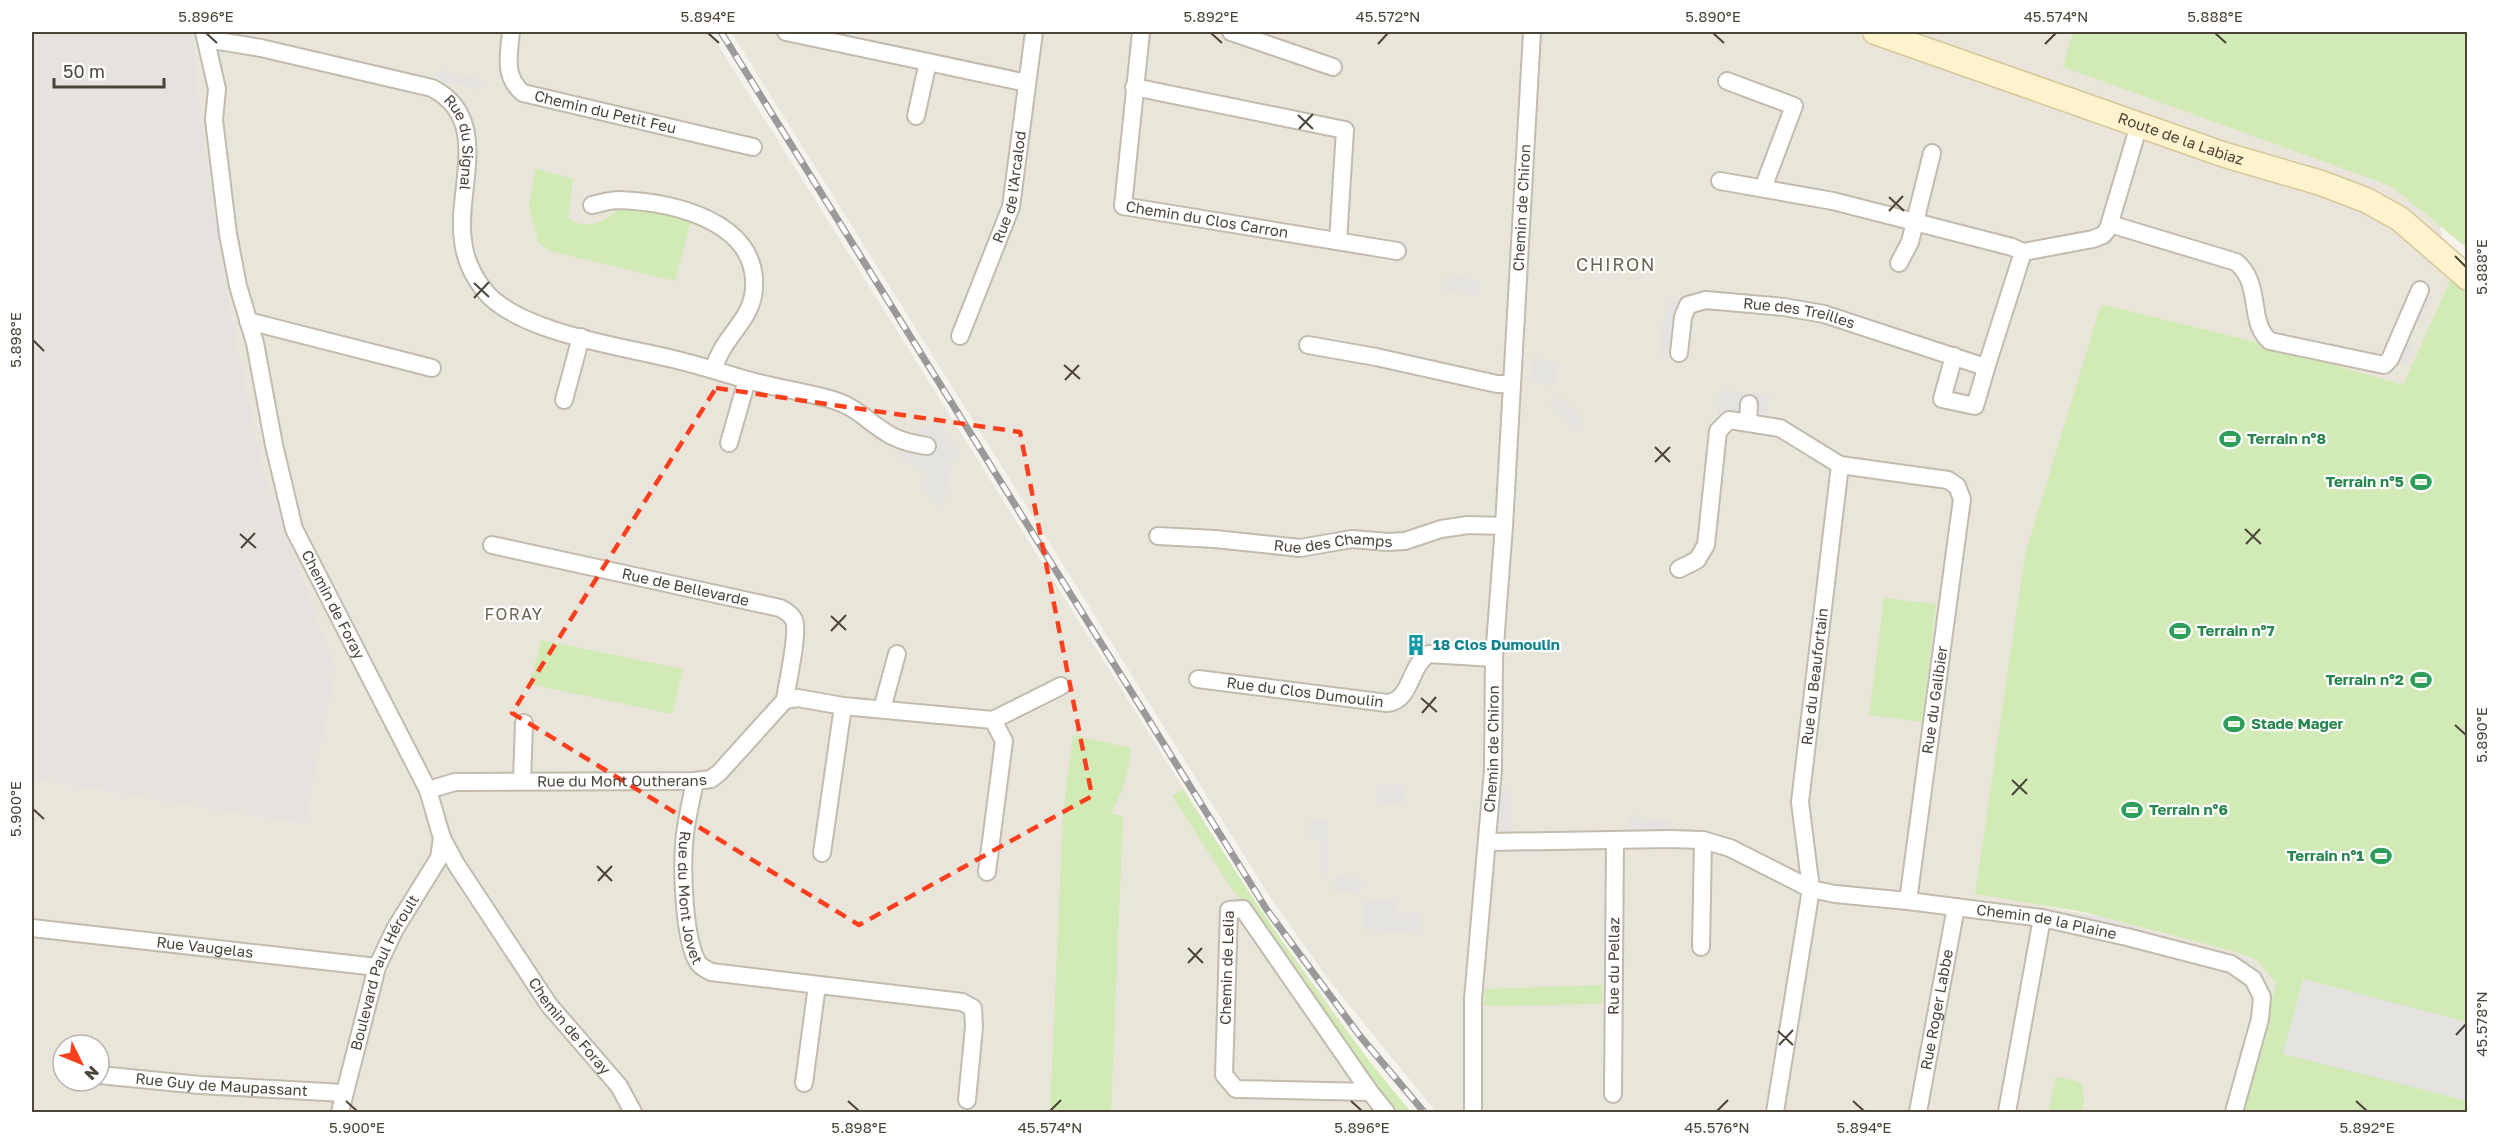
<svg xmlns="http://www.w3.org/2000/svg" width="2499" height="1144" font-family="'Golos Text',sans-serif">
<rect width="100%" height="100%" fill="#f6f3ec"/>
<!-- residential -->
<g fill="#eae5da" fill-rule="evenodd">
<path d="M193 32H710L1257 906 1383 1080 1411 1112H32V779L303 825 336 669 263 470 227 289 200 111ZM63 1045H99V1081H63Z"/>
<polygon points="731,32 2073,32 2064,67 2392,186 2439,222 2451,278 2403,385 2256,342 2101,304 2043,906 2123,921 2233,951 2256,960 2276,983 2241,1112 1436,1112 1328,979 1270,897"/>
</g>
<!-- industrial -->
<polygon fill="#e6e2dd" points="32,32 193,32 200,111 227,289 263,470 336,669 304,825 32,779"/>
<!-- green -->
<g fill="#d2eab5">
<polygon points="2073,32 2467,32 2467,248 2391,186 2063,67"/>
<path d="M535 168 573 179 568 218C590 232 604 221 622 207L673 214 691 220 675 281 550 251 538 242 529 206Z"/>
<polygon points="2451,278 2468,295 2467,1112 2241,1112 2276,983 2256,960 2233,951 2083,912 1975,894 2025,554 2101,304 2256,342 2403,385"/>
<polygon points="1884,598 1936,604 1922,722 1869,715"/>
<polygon points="541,640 683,669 672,714 530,684"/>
<path d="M1073 735 1131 748C1128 772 1123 793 1111 814L1123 816 1111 1112H1050L1063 813Z"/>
<path d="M1183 789C1253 900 1326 1012 1411 1112H1394L1374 1088 1247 906 1233 891 1172 796Z"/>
<polygon points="1602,985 1602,1004 1484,1006 1485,989"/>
<polygon points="2056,1077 2077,1081 2082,1084 2084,1102 2082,1112 2048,1112"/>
</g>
<!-- parking -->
<g fill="#e5e3e0">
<polygon points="439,70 483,80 481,90 437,79"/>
<polygon points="1448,274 1481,281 1477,297 1445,290"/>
<polygon points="2420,290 2433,296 2422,322 2415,319 2406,340 2414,344 2405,366 2390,359"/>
<polygon points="1667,301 1677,302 1667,359 1657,358"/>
<polygon points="1535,357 1559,364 1553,386 1529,380"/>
<polygon points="1720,390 1769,395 1767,417 1718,412"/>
<polygon points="1559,396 1583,420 1575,429 1550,405"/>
<polygon points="937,420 960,456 952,463 943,508 920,488 928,473 921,472 898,455 909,434"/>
<polygon points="1378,784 1404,786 1403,805 1377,803"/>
<polygon points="1511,790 1511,837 1493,837 1492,791"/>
<polygon points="1642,815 1642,821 1671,820 1672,830 1630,831 1629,816"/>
<polygon points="1311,820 1328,820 1327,874 1321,874 1321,840 1311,840"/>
<polygon points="1336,876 1362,879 1360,894 1335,891"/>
<polygon points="1366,899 1397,901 1396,913 1419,914 1418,934 1364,929"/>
<polygon points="1984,901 2101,917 2249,960 2247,966 1983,906"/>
<polygon points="2303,979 2467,1022 2467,1101 2283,1054"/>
</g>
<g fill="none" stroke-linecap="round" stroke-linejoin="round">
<defs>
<g id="minor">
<path id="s1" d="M204 32 217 89 214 120 228 234 238 286 255 343 274 445 294 529 428 790 442 838 456 864 549 1005 619 1086 633 1112"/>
<path id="s2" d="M511 32C509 54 503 77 523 93L753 147"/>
<polyline points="786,32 1027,83"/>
<path id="s3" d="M1141 32 1123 206 1397 251"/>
<polyline points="1231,32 1333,67"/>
<path id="s4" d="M206 39 261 48 432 88C493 119 455 191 463 241 465 259 473 276 484 290 517 333 626 347 677 360 701 366 724 373 747 380 773 387 800 391 826 398 859 406 866 422 892 436 903 442 915 444 927 446"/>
<polyline points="1727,81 1794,106 1763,188"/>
<polyline points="1134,87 1345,130 1338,241"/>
<polyline points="916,116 928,62"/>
<polyline points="1720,181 1833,201 2012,247 2023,252"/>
<path d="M592 205C601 203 610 200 619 200 671 202 758 220 754 288 753 313 735 328 723 348 719 354 716 362 713 369"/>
<path d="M2110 224 2236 262C2263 284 2247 322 2270 341L2384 365 2390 359 2420 290"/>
<polyline points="1899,263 1910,242 1932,153"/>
<polyline points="248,321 432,368"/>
<path id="s5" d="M960 336 1011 207 1034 32"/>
<polyline points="1308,345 1376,357 1497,384 1510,384"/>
<path id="s6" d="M1679 353 1683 317 1688 305 1706 300 1784 307 1824 314 1979 365H1987L2023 252 2093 239 2103 235 2108 229 2139 125"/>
<polyline points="1954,356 1942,399 1975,406 1987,365"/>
<polyline points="564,400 581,337"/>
<polyline points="1748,422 1749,404"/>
<polyline points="729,443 747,380"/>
<path id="s7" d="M1158 536 1215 539 1300 548 1352 539 1388 542 1405 541 1441 529 1468 525 1504 526"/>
<path id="s8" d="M492 545 780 608C786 611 791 614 794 620 799 634 787 684 785 700"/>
<polyline points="1679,569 1697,560 1706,545 1718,431 1729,420 1780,428 1840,465 1948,480 1957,486 1962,499 1908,901"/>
<path id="s9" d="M1198 679 1387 703C1412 701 1409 665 1429 654L1494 658"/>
<polyline points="882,709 897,654"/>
<polyline points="522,781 524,723"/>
<path id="s10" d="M695 781C691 802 685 824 684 845 682 873 684 937 697 961 700 967 706 969 711 972L962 1002 973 1008 974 1027 967 1100"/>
<path id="s11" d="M428 790 455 782 695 781 711 779 719 773 785 700 798 698 843 706 993 720 1061 686"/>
<path id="s12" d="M1488 842 1668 839 1703 840 1730 848 1811 889 1835 894 1908 901 2042 918 2127 937 2231 964 2253 979 2262 997 2260 1019 2234 1112"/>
<polyline points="822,853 843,706"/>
<polyline points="987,872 1004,741 993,720"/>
<path id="s13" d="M32 928 377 967"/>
<polyline points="1701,947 1703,840"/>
<path id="s14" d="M99 1075 200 1085 344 1093"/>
<polyline points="804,1083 817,985"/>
<path id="s15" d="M1370 1092 1236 1089 1224 1075 1229 910 1243 909 1370 1092 1386 1112"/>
<path id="s16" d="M1613 1094 1615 840"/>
<path id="s17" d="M340 1112 377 967 395 929 439 858 442 838"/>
<path id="s18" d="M1473 1112V999L1493 770 1494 658 1504 526 1532 32"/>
<path id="s19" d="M1775 1112 1811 889 1800 802 1840 465"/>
<path id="s20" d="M1918 1112 1956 907"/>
<polyline points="2007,1112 2042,918"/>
</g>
<g id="secondary">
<path id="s21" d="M1875 32 2225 155 2321 183 2366 200 2400 219 2468 278"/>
</g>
</defs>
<!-- minor casing -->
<use href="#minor" stroke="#c2bbae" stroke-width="20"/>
<!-- secondary casing -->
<use href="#secondary" stroke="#d6c79b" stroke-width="27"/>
<!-- minor -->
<use href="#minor" stroke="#fff" stroke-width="16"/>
<!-- secondary -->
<use href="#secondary" stroke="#fff3cd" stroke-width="24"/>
<defs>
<polyline id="rail" points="721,32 1267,910 1360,1036 1424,1112"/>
</defs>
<!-- rail casing -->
<use href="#rail" stroke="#9a9a9a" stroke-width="7"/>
<!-- rail -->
<use href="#rail" stroke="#fff" stroke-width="4.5" stroke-dasharray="14" stroke-linecap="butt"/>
</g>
<!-- marked area -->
<path fill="none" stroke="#fc3f1d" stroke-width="4.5" stroke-dasharray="12 8" stroke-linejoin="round" d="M716 388 1020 432 1092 796 859 925 512 713Z"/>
<!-- ticks -->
<path fill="none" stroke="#4b4439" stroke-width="2" d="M206 33 217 43M708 33 719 43M1211 33 1222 43M1713 33 1724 43M2215 33 2226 43M1378 44 1388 33M2045 44 2056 33M1298 115 1313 129M1299 129 1313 114M1889 197 1904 211M1889 211 1903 196M2455 256 2466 267M474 283 489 297M474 298 489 282M33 340 44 351M1064 365 1080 379M1065 380 1079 365M1655 447 1670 462M1655 462 1670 447M2245 529 2261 544M240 534 256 548M2246 544 2260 529M241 548 255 533M831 616 846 630M831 631 846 615M1421 698 1437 712M1422 713 1436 697M2455 725 2466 735M2012 780 2027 794M2012 795 2027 779M33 809 44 819M597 866 612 881M598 881 612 866M1188 948 1203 963M1188 963 1202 948M1778 1031 1793 1045M2456 1035 2466 1024M1779 1045 1793 1030M346 1101 357 1111M848 1101 859 1111M1351 1101 1362 1111M1853 1101 1864 1111M2356 1101 2367 1111M1050 1111 1061 1100M1717 1111 1728 1100"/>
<!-- icons -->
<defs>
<symbol id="stadium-bare" viewBox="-9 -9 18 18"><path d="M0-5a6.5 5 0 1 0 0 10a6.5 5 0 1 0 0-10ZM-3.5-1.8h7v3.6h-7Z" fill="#2e9e5b" stroke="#fff" stroke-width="2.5" paint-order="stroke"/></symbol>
<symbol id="building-bare" viewBox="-9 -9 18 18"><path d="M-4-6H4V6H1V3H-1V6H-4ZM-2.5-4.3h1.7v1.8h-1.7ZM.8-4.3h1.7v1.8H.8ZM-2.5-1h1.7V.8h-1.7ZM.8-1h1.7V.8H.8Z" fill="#0f9aa8" stroke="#fff" stroke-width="2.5" paint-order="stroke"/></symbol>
</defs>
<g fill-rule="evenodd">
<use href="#stadium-bare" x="2215" y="424" width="30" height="30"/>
<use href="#stadium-bare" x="2406" y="467" width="30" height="30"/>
<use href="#stadium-bare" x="2165" y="616" width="30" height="30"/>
<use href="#building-bare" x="1401" y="630" width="30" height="30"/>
<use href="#stadium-bare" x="2406" y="665" width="30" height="30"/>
<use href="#stadium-bare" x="2219" y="709" width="30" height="30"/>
<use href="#stadium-bare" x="2117" y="795" width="30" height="30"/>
<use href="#stadium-bare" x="2366" y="841" width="30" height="30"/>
</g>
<g text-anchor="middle" stroke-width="4.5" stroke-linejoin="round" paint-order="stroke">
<!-- street labels -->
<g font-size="15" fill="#4b4439" stroke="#fff">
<text dy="5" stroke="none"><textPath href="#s2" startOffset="150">Chemin du Petit Feu</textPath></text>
<text dy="5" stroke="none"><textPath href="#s21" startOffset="324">Route de la Labiaz</textPath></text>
<text dy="5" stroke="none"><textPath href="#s4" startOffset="298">Rue du Signal</textPath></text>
<text dy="5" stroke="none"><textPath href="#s5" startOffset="158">Rue de l'Arcalod</textPath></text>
<text dy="5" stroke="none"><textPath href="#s18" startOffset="906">Chemin de Chiron</textPath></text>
<text dy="5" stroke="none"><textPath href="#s3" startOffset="260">Chemin du Clos Carron</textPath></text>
<text dy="5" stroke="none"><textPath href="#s6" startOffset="162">Rue des Treilles</textPath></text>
<text dy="5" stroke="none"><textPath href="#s7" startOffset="176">Rue des Champs</textPath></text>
<text dy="5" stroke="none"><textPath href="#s8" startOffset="198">Rue de Bellevarde</textPath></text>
<text dy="5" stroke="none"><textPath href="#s1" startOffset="592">Chemin de Foray</textPath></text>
<text dy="5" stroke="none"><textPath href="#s19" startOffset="440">Rue du Beaufortain</textPath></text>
<text dy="5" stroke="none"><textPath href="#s9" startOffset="108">Rue du Clos Dumoulin</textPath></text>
<text transform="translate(1935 700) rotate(-82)" y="5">Rue du Galibier</text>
<text dy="5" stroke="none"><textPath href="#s18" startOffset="364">Chemin de Chiron</textPath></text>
<text dy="5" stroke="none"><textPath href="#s11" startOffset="195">Rue du Mont Outherans</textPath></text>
<text dy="5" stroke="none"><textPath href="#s10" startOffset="118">Rue du Mont Jovet</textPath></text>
<text dy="5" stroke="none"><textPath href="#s12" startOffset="572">Chemin de la Plaine</textPath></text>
<text dy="5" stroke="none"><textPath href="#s13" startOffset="174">Rue Vaugelas</textPath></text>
<text dy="5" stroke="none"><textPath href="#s16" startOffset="128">Rue du Pellaz</textPath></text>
<text dy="5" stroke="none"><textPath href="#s15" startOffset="260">Chemin de Lelia</textPath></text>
<text dy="5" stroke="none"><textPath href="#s17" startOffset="147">Boulevard Paul Héroult</textPath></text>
<text dy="5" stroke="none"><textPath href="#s20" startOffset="104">Rue Roger Labbe</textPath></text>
<text dy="5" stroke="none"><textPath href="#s1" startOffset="1078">Chemin de Foray</textPath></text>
<text dy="5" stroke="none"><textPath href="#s14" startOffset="123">Rue Guy de Maupassant</textPath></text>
</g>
<!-- leisure labels -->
<g font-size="15" font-weight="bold" fill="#27864d" stroke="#fff" text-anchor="start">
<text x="2247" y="444">Terrain n°8</text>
<text x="2404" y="487" text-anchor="end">Terrain n°5</text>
<text x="2197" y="636">Terrain n°7</text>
<text x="2404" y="685" text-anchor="end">Terrain n°2</text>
<text x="2251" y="729">Stade Mager</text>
<text x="2149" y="815">Terrain n°6</text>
<text x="2364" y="861" text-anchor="end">Terrain n°1</text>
</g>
<!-- culture labels -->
<g font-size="15" font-weight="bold" fill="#0d838f" stroke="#fff" text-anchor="start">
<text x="1433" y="650">18 Clos Dumoulin</text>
</g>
<!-- neighbourhood labels -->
<g font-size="16" letter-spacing="1.5" fill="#6e6250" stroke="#fff">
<text x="514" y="620">FORAY</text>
</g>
<!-- quarter labels -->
<g font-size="18" letter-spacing="1.5" fill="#6e6250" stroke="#fff">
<text x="1616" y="271">CHIRON</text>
</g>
</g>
<!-- border -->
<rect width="2499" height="1144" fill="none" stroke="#ffffff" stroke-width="66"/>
<!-- north arrow -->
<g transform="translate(81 1063) rotate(133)"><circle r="28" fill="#ffffff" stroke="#b7b4b0" stroke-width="1.5"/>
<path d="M0-4.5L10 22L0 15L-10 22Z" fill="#fc3f1d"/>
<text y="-9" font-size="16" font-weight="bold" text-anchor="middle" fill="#4b4439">N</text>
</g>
<!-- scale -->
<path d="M54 78v9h110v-9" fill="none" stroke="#4b4439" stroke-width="3"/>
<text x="63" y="78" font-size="18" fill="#4b4439" stroke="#ffffff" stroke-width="4.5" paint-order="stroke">50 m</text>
<rect x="33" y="33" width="2433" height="1078" fill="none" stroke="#4b4439" stroke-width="2"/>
<g font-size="15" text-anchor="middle" fill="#4b4439">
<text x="206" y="22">5.896°E</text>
<text x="708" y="22">5.894°E</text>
<text x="1211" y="22">5.892°E</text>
<text x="1388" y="22">45.572°N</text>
<text x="1713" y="22">5.890°E</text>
<text x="2056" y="22">45.574°N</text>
<text x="2215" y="22">5.888°E</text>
<text transform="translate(2482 267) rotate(-90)" y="5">5.888°E</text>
<text transform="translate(16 340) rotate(-90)" y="5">5.898°E</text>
<text transform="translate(2482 735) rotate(-90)" y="5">5.890°E</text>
<text transform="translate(16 809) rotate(-90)" y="5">5.900°E</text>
<text transform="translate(2482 1024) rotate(-90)" y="5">45.578°N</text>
<text x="357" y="1133">5.900°E</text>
<text x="859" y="1133">5.898°E</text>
<text x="1050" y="1133">45.574°N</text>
<text x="1362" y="1133">5.896°E</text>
<text x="1717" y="1133">45.576°N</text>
<text x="1864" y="1133">5.894°E</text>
<text x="2367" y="1133">5.892°E</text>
</g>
</svg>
